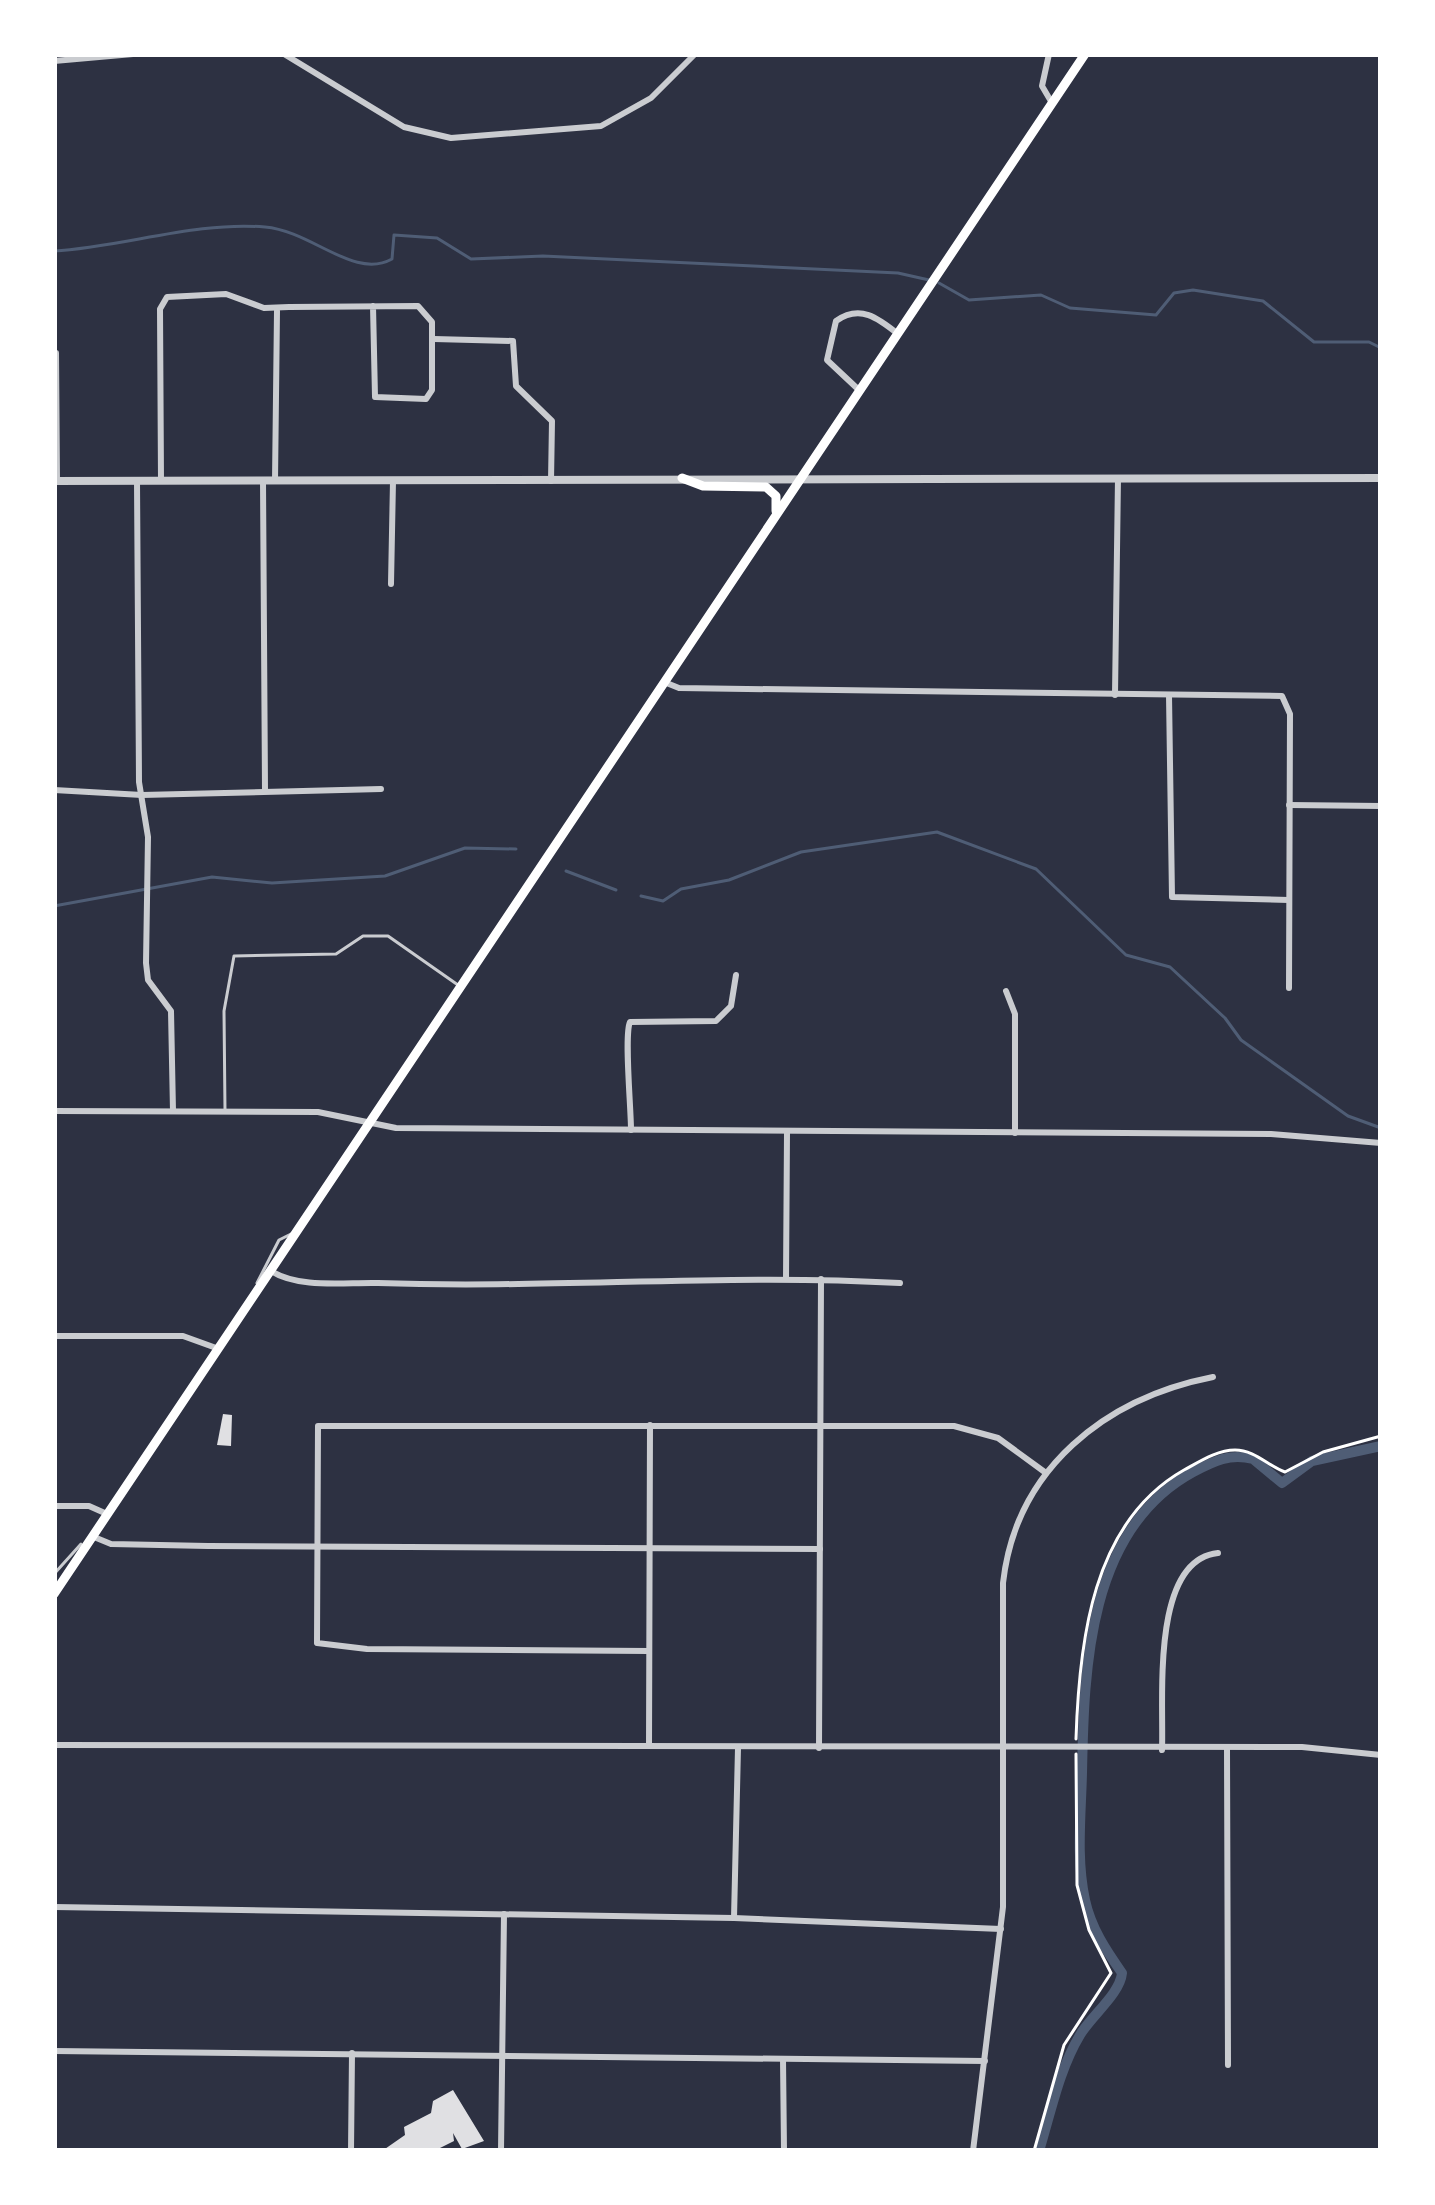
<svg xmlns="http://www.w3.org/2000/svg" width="1435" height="2205" font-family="'Public Sans',sans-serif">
<rect width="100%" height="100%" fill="#2d3142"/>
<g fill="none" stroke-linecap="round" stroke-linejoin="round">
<!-- stream -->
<g stroke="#4f5d75" stroke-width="3">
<path d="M54 251C123 247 196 221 265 227 312 231 354 280 392 259L394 235 437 238 471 259 543 256 898 273 929 280"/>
<polyline points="939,283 969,300 1041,295 1070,308 1156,315 1174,293 1193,290 1263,301 1314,342 1369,342 1381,348"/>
<polyline points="566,871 616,890"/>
<polyline points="641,896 663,901 681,889 729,880 801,852 937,832 1036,869 1126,955 1170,967 1225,1018 1241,1040 1348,1116 1381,1128"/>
<polyline points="54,906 212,877 272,883 385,876 465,848 516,849"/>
</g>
<!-- canal -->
<path stroke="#4f5d75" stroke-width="10" d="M1039 2151C1051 2112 1059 2070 1080 2035 1091 2016 1120 1994 1122 1973 1106 1950 1091 1928 1085 1900 1076 1859 1081 1815 1082 1773 1084 1667 1088 1529 1193 1472 1214 1461 1230 1453 1253 1459L1282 1483 1312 1461 1381 1446"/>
</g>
<!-- building -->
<g fill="#e0e0e3">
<polygon points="223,1414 232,1415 231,1446 217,1445"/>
<polygon points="453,2090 484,2141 462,2149 453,2133 454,2141 434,2151 382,2151 405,2135 404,2127 431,2113 433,2101"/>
</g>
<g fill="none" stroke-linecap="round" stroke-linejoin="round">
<!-- path -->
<g stroke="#fff" stroke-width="3">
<path d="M1076 1739C1079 1642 1092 1522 1184 1470 1199 1462 1217 1450 1235 1450 1255 1450 1268 1466 1285 1472L1323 1452 1381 1436"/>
<polyline points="1034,2151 1064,2045 1111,1973 1089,1930 1077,1885 1076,1754"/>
</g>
<!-- service -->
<g stroke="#caccd0" stroke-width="3">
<polyline points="225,1110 224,1011 234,956 336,954 363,936 388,936 458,985"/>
<polyline points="257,1283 279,1240 291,1234"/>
<polyline points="54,1574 81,1544"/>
</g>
<!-- minor -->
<g stroke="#caccd0" stroke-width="6">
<polyline points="284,54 404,127 451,138 601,126 651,98 695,54"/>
<polyline points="1049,54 1042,86 1052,103"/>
<polyline points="54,61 133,54"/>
<polyline points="434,339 513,341 516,386 552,421 551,481"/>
<polyline points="56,353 57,481"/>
<path d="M860 391 827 360 836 321C860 304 878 318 898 334"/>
<polyline points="137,481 139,782 148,837 146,963 148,980 171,1011 173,1111"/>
<polyline points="161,481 160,309 167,297 226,294 264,308 289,307 418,306 432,322 432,390 426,399 375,397 373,306"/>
<polyline points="263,481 265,790"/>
<polyline points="275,481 277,311"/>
<polyline points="391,584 393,481"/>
<polyline points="664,682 679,688 1282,696 1290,714 1289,988"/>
<polyline points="1115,695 1118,478"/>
<polyline points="1169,695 1172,897 1289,900"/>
<polyline points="54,790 142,795 381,789"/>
<polyline points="1289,805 1381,806"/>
<polyline points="1006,991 1015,1014 1015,1133"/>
<polyline points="54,1111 318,1112 396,1128 1271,1134 1381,1143"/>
<path d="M631 1130C631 1107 624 1035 630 1022L716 1021 731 1006 736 975"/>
<path d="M271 1271C299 1289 346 1282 378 1283 552 1289 726 1273 900 1283"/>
<polyline points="786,1279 787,1133"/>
<polyline points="54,1336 183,1336 219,1349"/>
<polyline points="54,1506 89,1506 107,1514"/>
<polyline points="94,1537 111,1544 208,1546 820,1549"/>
<polyline points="649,1651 367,1649 317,1643 318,1426 954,1426 998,1438 1046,1473"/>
<polyline points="54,1745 1302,1747 1381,1755"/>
<polyline points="649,1745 650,1425"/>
<polyline points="819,1748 821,1279"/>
<polyline points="1227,1748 1228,2065"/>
<path d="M1162 1750C1164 1701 1150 1560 1218 1553"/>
<polyline points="54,1907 734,1918 1001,1929"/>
<polyline points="734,1918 738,1748"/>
<polyline points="54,2051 985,2061"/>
<polyline points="783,2059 784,2151"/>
<polyline points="351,2151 352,2053"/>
<polyline points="501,2151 504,1914"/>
<path d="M973 2151 1003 1907V1583C1016 1468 1106 1398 1213 1377"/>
</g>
<!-- tertiary -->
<polyline stroke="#caccd0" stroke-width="8" points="54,481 1381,478"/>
<!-- secondary -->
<g stroke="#fff" stroke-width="9">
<polyline points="682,478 703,486 766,487 776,496 776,511"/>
<polyline points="54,1594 1085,54"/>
</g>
</g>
<!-- border -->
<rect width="1435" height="2205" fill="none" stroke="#ffffff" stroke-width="114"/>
</svg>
